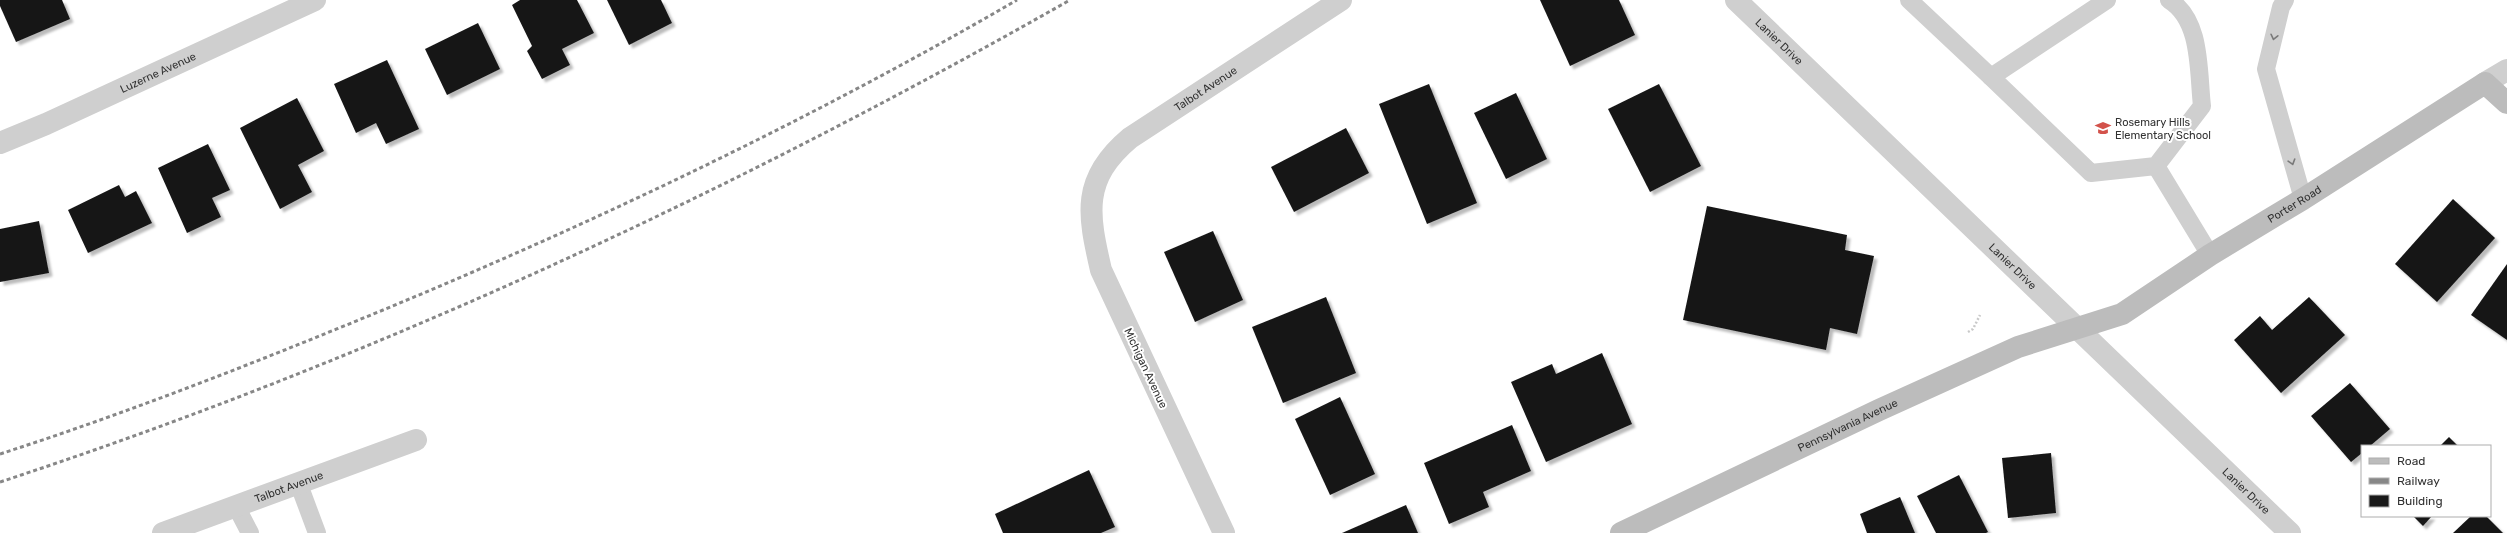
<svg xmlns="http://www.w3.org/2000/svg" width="2507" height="533" font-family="Rubik,sans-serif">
<defs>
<filter id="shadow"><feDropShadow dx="3.5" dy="3.5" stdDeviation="1" flood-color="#0004"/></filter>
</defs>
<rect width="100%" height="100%" fill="#fff"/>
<!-- building -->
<g fill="#191919" filter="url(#shadow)">
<polygon points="0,0 62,0 70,19 16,42 0,6"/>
<polygon points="520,0 577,0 594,33 562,49 570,65 542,79 527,51 532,46 512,5"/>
<polygon points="607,0 661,0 672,23 629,45"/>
<polygon points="1540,0 1619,0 1635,35 1570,66"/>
<polygon points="478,23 500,69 447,95 425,49"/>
<polygon points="387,60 419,129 386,144 376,123 356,133 334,84"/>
<polygon points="1429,84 1477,203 1427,224 1379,104"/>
<polygon points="1659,84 1701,166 1650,192 1608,109"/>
<polygon points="1516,93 1547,159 1506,179 1474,113"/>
<polygon points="297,98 324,151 298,165 312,192 280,209 240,128"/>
<polygon points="1346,128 1369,173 1294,212 1271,167"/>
<polygon points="208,144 230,190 212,198 221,217 187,233 158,168"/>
<polygon points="119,185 125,197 136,191 152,223 88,253 68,210"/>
<polygon points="2453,199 2495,238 2437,302 2395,264"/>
<polygon points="1707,206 1847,235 1845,250 1874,256 1857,334 1830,328 1826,350 1683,320"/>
<polygon points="39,221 49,273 0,282 0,229"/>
<polygon points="1213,231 1243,300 1195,322 1164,252"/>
<polygon points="2507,264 2507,340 2471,315"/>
<polygon points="1326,297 1356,373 1283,403 1252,327"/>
<polygon points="2309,297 2345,335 2281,393 2234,340 2260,316 2272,330"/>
<polygon points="1602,353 1632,424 1546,462 1511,382 1552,364 1556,374"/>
<polygon points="2350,383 2390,429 2370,446 2362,446 2362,453 2351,462 2311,416"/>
<polygon points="1340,397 1375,474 1330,495 1295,419"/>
<polygon points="1512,425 1531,471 1483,492 1489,507 1449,524 1424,463"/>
<polygon points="2449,437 2458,446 2440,446"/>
<polygon points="2051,453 2056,513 2008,518 2002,458"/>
<polygon points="1089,470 1115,527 1101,533 1003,533 995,514"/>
<polygon points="1959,475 1988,532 1986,533 1936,533 1917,496"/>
<polygon points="1900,497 1915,533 1867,533 1860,514"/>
<polygon points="1406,505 1418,533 1342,533"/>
<polygon points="2413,516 2432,516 2423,526"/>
<polygon points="2471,516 2486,516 2503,533 2453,533"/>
</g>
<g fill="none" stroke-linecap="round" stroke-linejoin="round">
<!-- path -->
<polyline stroke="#c9c9c9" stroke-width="2.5" stroke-dasharray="2 2" stroke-linecap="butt" points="1968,332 1973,329 1980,315"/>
<!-- lane -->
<g stroke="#cfcfcf" stroke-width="18">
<polyline points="1909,0 1991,77"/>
<path d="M2107 0 1991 77 2091 173 2156 166 2202 106C2198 72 2202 20 2169 0"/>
<polyline points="2285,0 2281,7 2266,69 2303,199"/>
<polyline points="2156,166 2210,255"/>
<polyline points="298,482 317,533"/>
<polyline points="236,506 250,533"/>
</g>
<!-- street -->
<g stroke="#cfcfcf" stroke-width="22">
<path id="s1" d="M1736 0 2290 533"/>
<polyline points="2485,83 2507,70"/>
<path id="s2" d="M0 143 46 124 315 0"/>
<path id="s3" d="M163 533 416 440"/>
<path id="s4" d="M1224 533 1101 270C1088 214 1081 179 1130 138L1341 0"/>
</g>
<!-- secondary -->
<path stroke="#bcbcbc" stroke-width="22" id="s5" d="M1621 533 1879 410 2018 347 2122 314 2210 255 2303 199 2485 83 2507 103"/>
<!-- rail -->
<g stroke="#878787" stroke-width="3" stroke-dasharray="4 3" stroke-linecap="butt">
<path d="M0 454C130 412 257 362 383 310 600 220 814 118 1017 0"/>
<path d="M0 482C372 360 730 193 1070 0"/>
</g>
</g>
<!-- one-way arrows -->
<defs><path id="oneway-chevron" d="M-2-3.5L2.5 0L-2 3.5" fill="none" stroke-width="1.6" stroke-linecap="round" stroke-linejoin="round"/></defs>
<g stroke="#797979">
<use href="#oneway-chevron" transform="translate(2274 37) rotate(103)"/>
<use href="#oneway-chevron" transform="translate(2292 162) rotate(73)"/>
</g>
<!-- icons -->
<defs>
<symbol id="school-bare" viewBox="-9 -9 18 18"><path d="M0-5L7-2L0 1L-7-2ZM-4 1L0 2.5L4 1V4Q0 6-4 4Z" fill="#d3524b" stroke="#fff" stroke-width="2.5" paint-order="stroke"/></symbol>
</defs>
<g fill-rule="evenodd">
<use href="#school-bare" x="2092" y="117" width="22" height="22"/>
</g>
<g text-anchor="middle" stroke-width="4" stroke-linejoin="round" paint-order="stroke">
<!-- street labels -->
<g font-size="11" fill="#323232" stroke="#fff">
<text dy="4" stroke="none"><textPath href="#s1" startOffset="60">Lanier Drive</textPath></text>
<text dy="4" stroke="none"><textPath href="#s2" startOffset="173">Luzerne Avenue</textPath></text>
<text dy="4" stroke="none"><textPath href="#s4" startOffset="526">Talbot Avenue</textPath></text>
<text dy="4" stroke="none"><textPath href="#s5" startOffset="752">Porter Road</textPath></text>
<text dy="4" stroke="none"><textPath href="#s1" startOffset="384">Lanier Drive</textPath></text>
<text transform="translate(1146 368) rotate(65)" y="4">Michigan Avenue</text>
<text dy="4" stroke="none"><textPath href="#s5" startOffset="251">Pennsylvania Avenue</textPath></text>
<text dy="4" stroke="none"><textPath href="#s3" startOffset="134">Talbot Avenue</textPath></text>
<text dy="4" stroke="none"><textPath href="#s1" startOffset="708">Lanier Drive</textPath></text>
</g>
<!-- poi labels -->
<g font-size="11" fill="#323232" stroke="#fff" text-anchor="start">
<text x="2115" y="126">Rosemary Hills<tspan x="2115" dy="13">Elementary School</tspan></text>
</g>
</g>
<!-- legend -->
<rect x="2361" y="445" width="130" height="72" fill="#ffffff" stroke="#adadad"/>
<rect x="2369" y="458" width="20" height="6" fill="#bcbcbc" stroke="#adadad"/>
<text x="2397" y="465" font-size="12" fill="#323232">Road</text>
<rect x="2369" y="478" width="20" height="6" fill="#878787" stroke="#adadad"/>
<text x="2397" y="485" font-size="12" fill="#323232">Railway</text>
<rect x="2369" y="495" width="20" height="12" fill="#191919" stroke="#adadad"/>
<text x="2397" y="505" font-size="12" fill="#323232">Building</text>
</svg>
